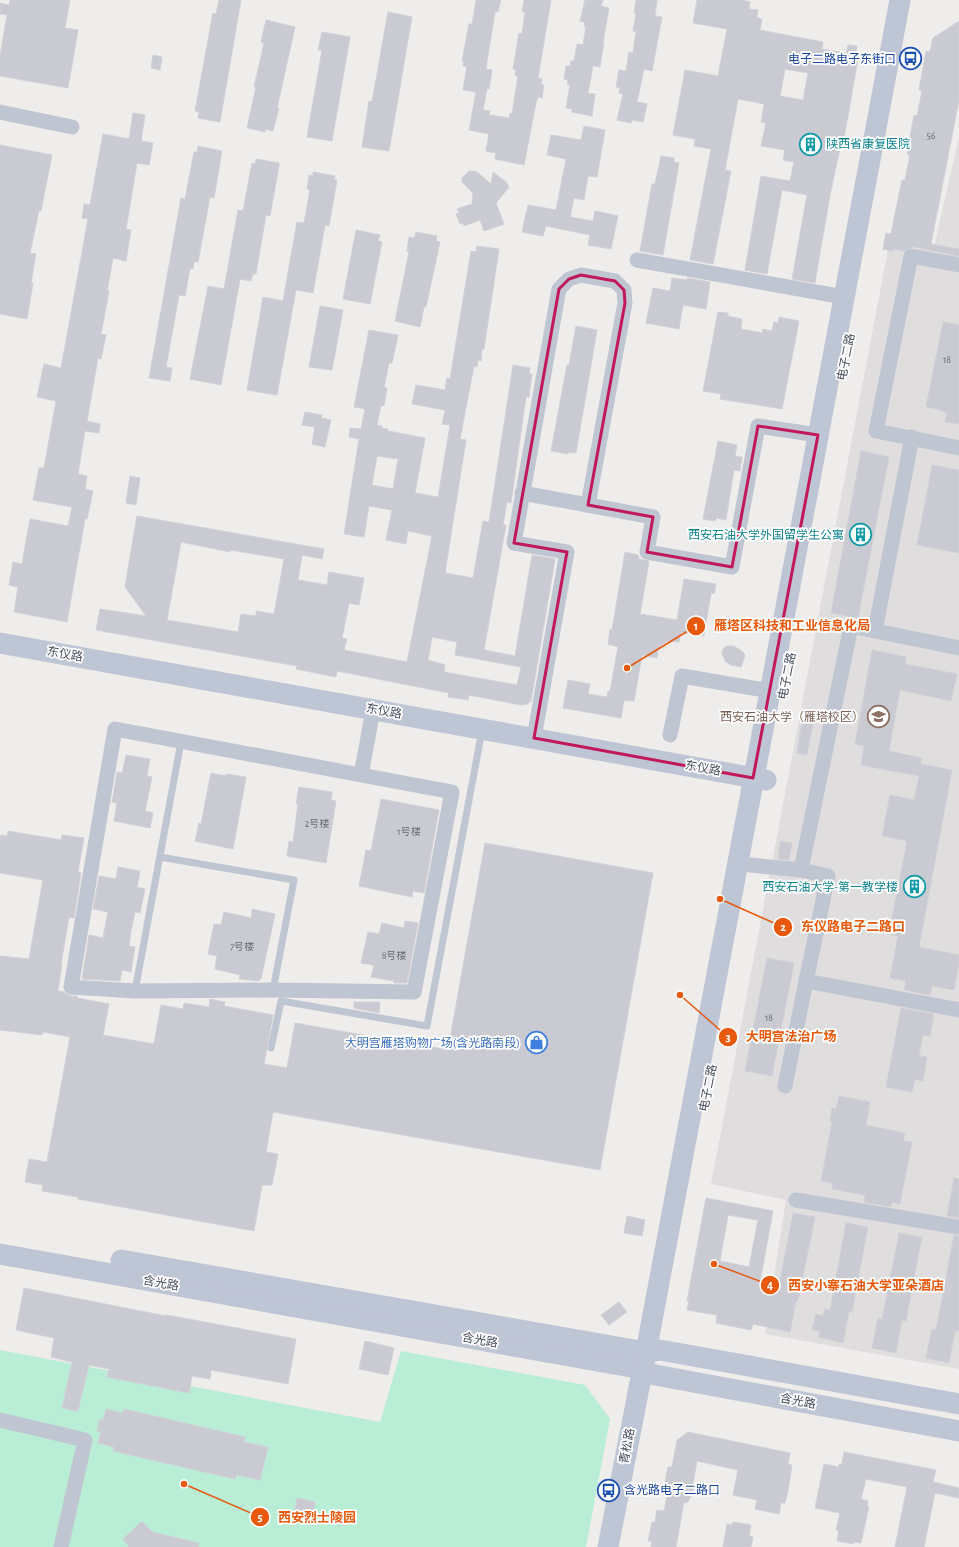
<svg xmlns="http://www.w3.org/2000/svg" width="959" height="1547" font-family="'Alegreya Sans','Noto Sans SC',sans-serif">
<rect width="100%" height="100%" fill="#efecec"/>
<!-- education -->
<polygon fill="#e0ddde" points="959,137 959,1369 765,1334 786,1200 711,1184 889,244 933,251"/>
<!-- green -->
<polygon fill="#b9edd6" points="0,1350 380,1422 401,1351 585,1385 610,1419 586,1547 0,1547"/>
<!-- building -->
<g fill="#c9cad2" stroke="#d0d1d8" fill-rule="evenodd">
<polygon points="10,0 70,0 65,28 78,30 68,88 0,76 0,56 7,15 0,14 0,3 9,5"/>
<polygon points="219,0 241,0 220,122 198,118 199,112 195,111 213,13 216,14"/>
<polygon points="476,0 501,0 498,12 495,12 487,61 486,69 492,70 489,89 487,89 483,110 490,111 489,115 509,118 510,113 512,114 518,76 515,76 516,70 513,69 519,33 522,34 525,12 522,11 524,0 551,0 538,78 542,79 541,85 544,85 542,98 538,97 536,103 524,165 495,159 496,153 486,151 489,134 469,130 476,92 463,90 467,67 463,66 464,61 462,61 469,24 472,24"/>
<polygon points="585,0 603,0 601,6 609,8 603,42 604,42 600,67 593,66 588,93 595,94 592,116 572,112 572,109 566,108 570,85 567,84 568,80 564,79 566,66 570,66 571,61 574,61 577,44 583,45 586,27 584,27 585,22 580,21"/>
<polygon points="636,0 657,0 655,16 662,17 652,71 644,69 637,102 647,104 643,122 632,120 631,123 617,120 623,94 619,93 620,88 616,87 619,70 626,71 629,52 633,53 636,32 633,31 636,13 634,13"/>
<path d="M697 0H741L750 2 749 9 758 10 757 18 762 19 760 30 823 42 822 49 846 53 848 45 857 46 855 58 858 59 843 144H841L830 195 815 283 792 279 807 195 782 190 767 274 745 270 761 176 790 181 794 162 783 160 785 150 761 146 766 123 761 122 764 104 738 99 725 170 731 171 713 264 690 260 711 149 694 146 695 139 673 135 685 70 718 76 727 29 693 23ZM785 69 808 73 803 100 780 96Z"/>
<polygon points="388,12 412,17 389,151 362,147 369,101 372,102"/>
<polygon points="266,20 295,27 277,108 279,108 273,131 265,129 265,132 247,128 256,87 254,87 264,43 261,42"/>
<polygon points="959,21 959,100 931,244 959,249 959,256 913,247 908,248 904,251 894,249 893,251 883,249 886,233 891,234 902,180 905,180 910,155 907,154 914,115 917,116 922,91 919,90 926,51 930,52 933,38"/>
<polygon points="322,32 350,37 332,141 307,137 322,50 318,50"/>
<polygon points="153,55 162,57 160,70 151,68"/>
<polygon points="133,113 145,115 141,141 153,143 149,165 137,163 126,229 131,230 126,261 113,258 107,291 109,291 101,334 106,335 101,359 98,358 87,421 100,424 99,433 85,431 78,474 87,476 85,489 93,491 87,519 85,519 67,622 14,612 18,587 9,585 13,562 22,564 30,519 68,526 72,507 33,500 39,468 44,468 56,401 37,397 44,364 61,368 88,219 82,218 84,204 90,205 103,134 129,139"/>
<polygon points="584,126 605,130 597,177 588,176 584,200 574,198 570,217 593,221 595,211 618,216 611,249 588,245 590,235 546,226 543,236 522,232 528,205 556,210 566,159 547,155 551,135 581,140"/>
<polygon points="0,145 52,155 41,211 39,210 30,253 36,254 31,283 33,283 27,319 0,314"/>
<polygon points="198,146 222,151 214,198 210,197 198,262 194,262 193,269 190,268 185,296 179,295 166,367 172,368 170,381 149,378 181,198 185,199 194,152 197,152"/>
<polygon points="661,156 674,158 674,162 679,163 663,255 640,251 652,184 655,184"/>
<polygon points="256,159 279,163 279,166 270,216 266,215 256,274 253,274 251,281 240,279 221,385 190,379 208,286 224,289 238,210 243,211 252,163 255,164"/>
<polygon points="469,171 477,172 491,184 493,172 506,182 509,187 496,203 504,224 484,231 480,220 464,226 463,223 460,224 456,214 459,213 457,209 472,204 473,193 462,182 462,178"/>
<polygon points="313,172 335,176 334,180 337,180 329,226 325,225 313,293 296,290 277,395 247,390 263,297 283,301 297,222 304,223 310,190 307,189 309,175 313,176"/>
<polygon points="356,230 380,235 378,241 382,242 370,304 343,299"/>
<polygon points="416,232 437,236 436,241 440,242 429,293 426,307 424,307 420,327 395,321 409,252 407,251 409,237 414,238"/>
<path d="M477 246 499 249 484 349H482L481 361 478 360 477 367 474 366 460 439 466 440 445 573 473 578 483 521 489 522 513 365 530 368 529 374H532L529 397H526L511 503 507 502 503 525H506L484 650 515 656 532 555 555 559 531 701 527 704 521 705 469 695 468 700 448 697 449 693 337 671 336 677 296 669 297 666 96 630 100 609 146 616 125 587 137 516 324 549 322 559 302 555 298 580 327 585 329 572 364 578 359 605 349 603 342 638 347 639 344 650 407 662 432 536 408 531 406 544 386 540 392 510 369 506 364 537 344 534 359 439 349 437 350 428 361 429 365 409 354 407 369 330 398 335 392 363H389L384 387 387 388 384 406 381 405 377 425 382 426V428L388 429V431L425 438 415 493 438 497 450 425 442 424 445 410 412 404 416 385 445 390 447 378 450 379 471 251 476 252ZM377 456 398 459 393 489 372 485ZM181 542 230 552V550L284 559 274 614 256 611V616L241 614 238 632 167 620ZM432 637 457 642 455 655 521 667 517 685 444 672 445 665 428 660Z"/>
<polygon points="672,278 687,280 687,278 710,282 706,309 683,305 679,329 646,323 653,288 670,291"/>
<polygon points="320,306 343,310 332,370 309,367"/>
<polygon points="718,312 728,313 728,316 742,319 741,329 762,333 763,329 772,331 774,322 778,323 779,317 799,321 782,409 720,399 721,394 703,391"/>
<polygon points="943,322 959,325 959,424 945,422 947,413 938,409 926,407"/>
<polygon points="576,326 597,330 576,453 568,452 568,454 551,451 567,365 569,365"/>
<polygon points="305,412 322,415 321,418 331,420 325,447 312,444 315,427 302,425"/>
<polygon points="718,441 737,445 735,456 742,457 740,471 734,470 726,520 716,518 715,521 703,519"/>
<polygon points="861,451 889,457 858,618 831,613"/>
<polygon points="932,465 959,470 959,553 917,545"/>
<polygon points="130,476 140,478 136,505 126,503"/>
<polygon points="625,552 638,555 639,559 649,561 640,614 677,620 684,579 716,584 714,594 711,593 704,636 681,632 679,642 668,641 661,645 658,650 657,658 642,655 634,701 624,700 621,718 563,708 568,680 590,684 588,694 607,697 608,691 610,691 618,647 608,644 610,629 612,630"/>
<polygon points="726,646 734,646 743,652 745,656 741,667 731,665 726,662 722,654 723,649"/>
<polygon points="872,650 906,657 905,664 957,674 951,701 900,690 889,751 922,758 921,764 952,770 919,947 959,955 959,963 954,990 932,986 930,995 904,990 906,981 890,978 898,936 889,934 907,841 882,836 890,795 914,800 919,776 861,765 864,746 855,744"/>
<polygon points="802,721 813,723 807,755 797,753"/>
<polygon points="126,755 150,759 147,776 152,777 145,811 153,813 150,828 114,821 117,803 112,802 115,785 117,772 122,773"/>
<polygon points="211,773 226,776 226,774 246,777 233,849 195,841 199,823 201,824"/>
<polygon points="299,787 332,792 331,800 336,801 326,863 287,856 289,841 293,842 298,804 296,804"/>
<polygon points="381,799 439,810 424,893 413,891 412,897 359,886 366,850 371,851"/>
<polygon points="8,831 61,840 62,835 84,838 78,872 81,873 74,918 69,917 61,964 62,964 58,991 64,992 70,996 77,996 77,998 109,1004 103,1035 154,1044 161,1005 183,1009 184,1003 209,1007 210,999 225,1002 224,1006 273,1015 264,1064 287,1068 295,1023 448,1050 485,843 653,873 600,1170 273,1112 266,1152 278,1154 272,1185 262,1185 254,1231 78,1199 78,1197 42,1191 43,1185 25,1182 29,1159 47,1162 70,1037 43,1032 42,1035 0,1030 0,956 29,959 43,880 0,873 0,835 7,836"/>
<polygon points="780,841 792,843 789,860 778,859"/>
<polygon points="118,867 140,871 137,887 145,889 140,913 135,912 131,931 129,946 135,947 131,972 122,970 120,981 82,979 89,935 103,938 108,912 93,909 99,876 116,879"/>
<polygon points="252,909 275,914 261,979 260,978 259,981 239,979 240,975 215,969 217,956 208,954 214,924 221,925 224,912 251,918"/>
<polygon points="405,921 418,923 407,983 394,983 394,981 371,977 374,965 361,963 368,932 379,934 382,923 404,928"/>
<polygon points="767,958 794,963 772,1076 745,1071"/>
<polygon points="354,1002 380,1002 379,1013 354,1008"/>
<polygon points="901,1008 934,1014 930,1036 923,1035 919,1056 927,1057 923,1081 915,1079 912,1092 886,1087"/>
<polygon points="839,1096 870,1102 866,1125 905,1133 903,1141 912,1142 900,1204 892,1202 891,1207 864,1202 865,1195 832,1189 833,1183 821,1181 832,1122 830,1122 832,1108 836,1109"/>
<polygon points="954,1178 959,1179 959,1218 947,1216"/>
<path d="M706 1198 773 1211 760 1282 779 1286 793 1213 815 1217 798 1301H796L790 1332 753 1324 751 1330 716 1323 717 1315 687 1310 689 1301H687ZM728 1215 758 1220 749 1267 720 1261Z"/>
<polygon points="627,1216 645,1220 642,1236 624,1233"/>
<polygon points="846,1223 868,1227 852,1312 849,1311 843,1343 818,1337 820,1331 812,1330 816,1314 823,1316 825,1309 830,1310"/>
<polygon points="899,1233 922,1237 906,1321 902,1320 896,1353 872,1348 878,1318 882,1319"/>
<polygon points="954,1235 959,1236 959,1331 955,1331 949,1363 926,1358 932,1329 936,1330"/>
<polygon points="24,1288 166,1316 167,1315 296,1339 288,1384 211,1370 210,1379 192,1376 189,1393 107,1377 109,1369 89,1365 78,1411 62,1408 72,1362 51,1357 54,1338 16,1330"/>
<polygon points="619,1302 627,1312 609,1325 601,1315"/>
<polygon points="365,1341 394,1348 388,1375 359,1369"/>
<polygon points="106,1409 123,1413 124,1409 206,1428 245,1437 244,1442 268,1447 260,1480 236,1475 235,1479 113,1451 114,1447 98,1443 101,1432 97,1431 100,1419 103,1420"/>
<polygon points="688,1432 790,1453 788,1464 792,1465 788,1491 785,1503 781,1503 779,1514 755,1509 757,1500 733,1495 738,1470 697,1461 692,1489 694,1489 692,1495 687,1503 684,1502 676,1547 651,1547 652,1541 648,1541 652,1522 655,1522 657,1510 664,1511 669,1487 664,1486 668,1467 672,1467 677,1440"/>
<polygon points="844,1452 936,1470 933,1482 959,1488 959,1498 935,1493 924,1547 895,1547 907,1487 866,1479 861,1499 868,1501 867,1507 869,1507 861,1543 854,1542 854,1544 837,1541 839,1531 836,1530 840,1513 815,1508 824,1464 839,1467 839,1464 842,1464"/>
<polygon points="297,1498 315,1502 313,1514 295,1510"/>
<polygon points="142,1521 152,1532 199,1543 198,1547 129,1547 123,1539"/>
<polygon points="733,1522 751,1525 749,1536 753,1537 751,1547 723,1547 727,1524 732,1525"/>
</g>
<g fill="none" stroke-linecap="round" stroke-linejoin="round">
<!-- lane -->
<g stroke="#bfc5d1" stroke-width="7">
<polyline points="160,857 294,880 273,990"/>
<polyline points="135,991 181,742"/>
<polyline points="271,1048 281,1001 427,1026 480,741"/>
</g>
<!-- street -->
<g stroke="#bfc5d1" stroke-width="15">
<polyline points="0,112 72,127"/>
<polyline points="637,260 844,297"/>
<polyline points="959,265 911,256 876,431 959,448"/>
<polyline points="522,493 653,517 647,552 732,567 758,426 818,435"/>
<polyline points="875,631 912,437"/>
<polyline points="670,735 682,676 770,691"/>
<polyline points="534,738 567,552 514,543 559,289 569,279 581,275 615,281 624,290 625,303 588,505"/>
<polyline points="361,775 115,729 71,987 135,991 273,990 414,992 452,792 361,775 371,721"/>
<polyline points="750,865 801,870 828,876 806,981 959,1010"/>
<polyline points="801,870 851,626 959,648"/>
<polyline points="785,1086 806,981"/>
<polyline points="796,1200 959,1227"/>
<polyline points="0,1420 85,1440 61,1547"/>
</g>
<!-- secondary -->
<g stroke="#bec5d5" stroke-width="21">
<polyline points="0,643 766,780"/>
<polyline points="0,1254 642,1369 655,1375 959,1431"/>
<polyline points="121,1260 646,1352 660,1350 959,1404"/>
<polyline points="608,1547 646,1352 900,0"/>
</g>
</g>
<!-- marked area -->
<path fill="none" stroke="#c2185b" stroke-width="3" stroke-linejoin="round" d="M581 275 615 281 624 290 625 303 588 505 653 517 647 552 732 567 758 426 818 435 753 778 534 738 567 552 514 543 559 289 569 279Z"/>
<!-- icons -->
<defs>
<symbol id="bus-ring" viewBox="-11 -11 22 22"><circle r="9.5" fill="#fff" stroke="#1a4fb4" stroke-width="1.5"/><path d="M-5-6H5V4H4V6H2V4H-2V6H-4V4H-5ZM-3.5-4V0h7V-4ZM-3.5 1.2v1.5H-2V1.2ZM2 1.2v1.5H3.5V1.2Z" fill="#1a4fb4"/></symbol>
<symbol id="building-ring" viewBox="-11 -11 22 22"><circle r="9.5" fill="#fff" stroke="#0f9aa8" stroke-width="1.5"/><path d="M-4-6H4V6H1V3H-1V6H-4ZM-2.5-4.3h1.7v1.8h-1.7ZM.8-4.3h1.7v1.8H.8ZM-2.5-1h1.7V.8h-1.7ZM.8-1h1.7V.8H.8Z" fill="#0f9aa8"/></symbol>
<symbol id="university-ring" viewBox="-11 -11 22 22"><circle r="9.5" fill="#fff" stroke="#8d6e63" stroke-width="1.5"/><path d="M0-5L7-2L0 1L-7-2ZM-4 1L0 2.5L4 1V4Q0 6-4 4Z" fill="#8d6e63"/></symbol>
<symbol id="shop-ring" viewBox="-11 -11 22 22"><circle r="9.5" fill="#fff" stroke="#3f7fe0" stroke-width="1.5"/><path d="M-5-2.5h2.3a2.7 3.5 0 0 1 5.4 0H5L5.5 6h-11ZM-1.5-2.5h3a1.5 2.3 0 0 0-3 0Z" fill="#3f7fe0"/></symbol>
</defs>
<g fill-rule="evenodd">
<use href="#bus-ring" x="898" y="46" width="25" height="25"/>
<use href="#building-ring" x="798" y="132" width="25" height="25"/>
<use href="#building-ring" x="848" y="522" width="25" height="25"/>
<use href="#university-ring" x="866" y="704" width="25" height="25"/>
<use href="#building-ring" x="902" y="874" width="25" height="25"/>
<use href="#shop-ring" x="524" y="1030" width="25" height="25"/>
<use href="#bus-ring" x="596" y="1478" width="25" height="25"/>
</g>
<g text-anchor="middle" stroke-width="3.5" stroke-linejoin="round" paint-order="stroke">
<!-- number labels -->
<g font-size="10" fill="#666c77">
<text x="931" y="139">56</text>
<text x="947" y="363">18</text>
<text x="317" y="827">2号楼</text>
<text x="409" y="835">1号楼</text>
<text x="242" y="950">7号楼</text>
<text x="394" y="959">8号楼</text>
<text x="769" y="1021">18</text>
</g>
<!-- transit labels -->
<g font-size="12" fill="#164399" stroke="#fff" text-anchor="end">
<text x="896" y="63">电子二路电子东街口</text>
<text x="624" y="1494" text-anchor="start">含光路电子二路口</text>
</g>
<!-- culture labels -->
<g font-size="12" fill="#0d838f" stroke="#fff" text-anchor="end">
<text x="826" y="148" text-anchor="start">陕西省康复医院</text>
<text x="844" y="539">西安石油大学外国留学生公寓</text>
<text x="898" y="891">西安石油大学-第一教学楼</text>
</g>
<!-- street labels -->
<g font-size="12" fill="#454c59" stroke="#fff">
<text transform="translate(846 357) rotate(-79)" y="4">电子二路</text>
<text transform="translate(65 654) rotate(10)" y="4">东仪路</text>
<text transform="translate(787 676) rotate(-79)" y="4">电子二路</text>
<text transform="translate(384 711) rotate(10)" y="4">东仪路</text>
<text transform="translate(703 768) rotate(10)" y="4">东仪路</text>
<text transform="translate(708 1088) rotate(-79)" y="4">电子二路</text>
<text transform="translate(161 1283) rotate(10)" y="4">含光路</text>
<text transform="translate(480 1340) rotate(10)" y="4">含光路</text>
<text transform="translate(798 1401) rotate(11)" y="4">含光路</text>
<text transform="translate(627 1446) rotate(-79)" y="4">青松路</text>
</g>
<!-- education labels -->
<g font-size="12" fill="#785e54" stroke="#fff" text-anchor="end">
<text x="864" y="721">西安石油大学（雁塔校区）</text>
</g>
<!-- shop labels -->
<g font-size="12" fill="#366cbe" stroke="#fff" text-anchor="end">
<text x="520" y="1047">大明宫雁塔购物广场(含光路南段)</text>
</g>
</g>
<!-- callouts -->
<path fill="none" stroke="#e8590c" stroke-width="1.5" d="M627 668L696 626M720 899L783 927M680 995L728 1037M714 1264L770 1285M184 1484L260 1517"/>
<g fill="#e8590c" stroke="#fff" stroke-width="1.5">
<circle cx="627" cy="668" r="4"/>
<circle cx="720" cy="899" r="4"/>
<circle cx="680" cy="995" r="4"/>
<circle cx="714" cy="1264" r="4"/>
<circle cx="184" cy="1484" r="4"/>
<circle cx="696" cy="626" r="10"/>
<circle cx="783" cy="927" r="10"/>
<circle cx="728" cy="1037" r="10"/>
<circle cx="770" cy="1285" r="10"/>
<circle cx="260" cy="1517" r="10"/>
</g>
<g font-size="12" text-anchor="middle" font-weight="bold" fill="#fff">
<text x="696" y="630">1</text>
<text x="783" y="931">2</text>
<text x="728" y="1041">3</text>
<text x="770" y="1289">4</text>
<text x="260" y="1521">5</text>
</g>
<g font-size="13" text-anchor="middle" font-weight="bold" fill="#e8590c" stroke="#fff" stroke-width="3.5" stroke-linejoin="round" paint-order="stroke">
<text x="792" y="630">雁塔区科技和工业信息化局</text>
<text x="853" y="931">东仪路电子二路口</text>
<text x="791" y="1041">大明宫法治广场</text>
<text x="866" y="1290">西安小寨石油大学亚朵酒店</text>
<text x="317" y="1522">西安烈士陵园</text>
</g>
</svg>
